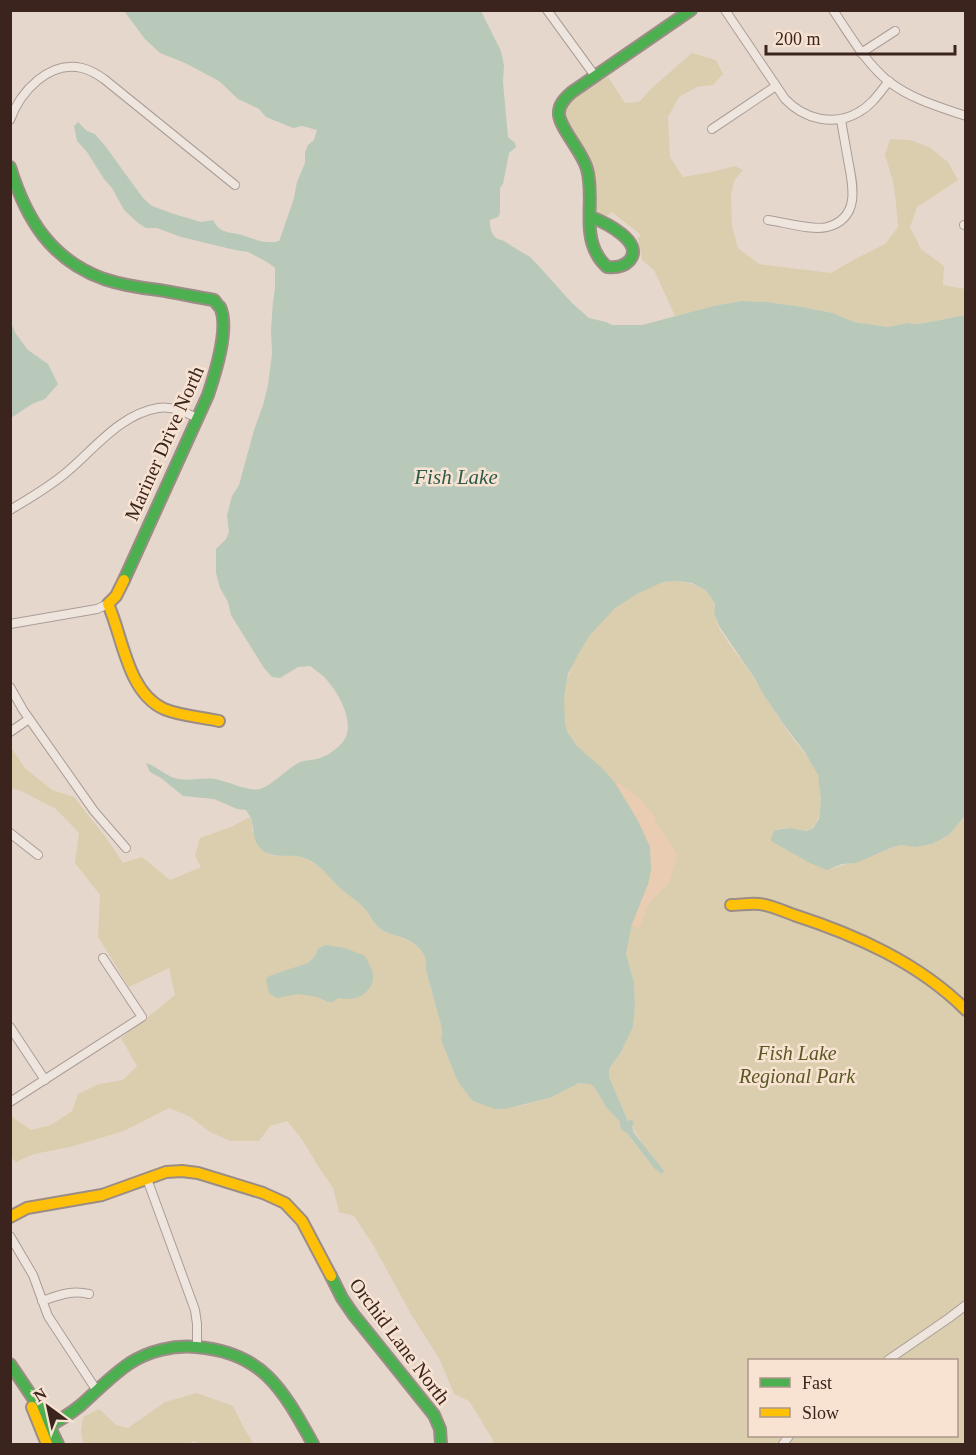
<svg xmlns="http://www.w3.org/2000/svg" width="976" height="1455" font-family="'Times New Roman',serif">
<rect width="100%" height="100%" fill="#e6d7cc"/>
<!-- green -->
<g fill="#daceae" fill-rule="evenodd">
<polygon points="692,53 716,60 723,74 713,85 697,87 679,97 668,117 670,157 683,177 712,172 735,166 743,170 734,181 731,195 732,226 738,248 759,264 831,273 855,259 885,244 898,227 896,203 893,181 885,155 890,139 910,140 929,147 948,162 958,180 917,207 910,227 921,249 944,266 943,285 965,289 965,315 930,322 917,324 907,323 888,327 854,322 833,313 802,307 766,302 742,301 675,316 654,270 642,260 638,238 641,235 612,212 607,216 596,212 596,187 592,165 564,118 565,108 569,102 599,82 608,77 625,103 639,102 653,87"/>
<path d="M678 581C692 583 710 588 714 604 716 611 715 618 718 626 723 635 730 645 736 653 754 677 769 703 786 729 796 744 810 757 817 774 823 786 824 822 810 829 804 833 795 828 788 828 784 828 779 829 775 830L772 835 784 848 831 869 880 853 893 847 901 845 916 847 932 844 949 835 965 814V1444H492L493 1440 469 1401 454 1394 440 1360 411 1314 372 1243 354 1216 339 1212 333 1188 320 1169 301 1138 287 1121 270 1126 259 1141H230L210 1132 189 1116 169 1108 124 1131 70 1147 34 1154 16 1162 11 1157V1116L31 1130 51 1125 72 1111 78 1094 99 1084 123 1080 137 1066 121 1038 153 1013 175 995 169 968 129 987 98 937 100 895 75 863 79 833 56 809 23 792 11 788 10 746 25 768 52 790 74 797 107 839 123 863 142 857 170 880 201 867 195 856 200 838 231 827 250 817 252 821V830L260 848 270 855 277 856 289 855 303 857 318 866 328 874 337 885 365 909 375 925 386 932 410 941 423 952 426 961V970L441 1025 442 1033 441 1040 458 1082 516 1107 550 1098 579 1083 590 1084 594 1087 607 1108 620 1122 622 1130 627 1133 654 1168 646 1149 628 1121 609 1077V1069L621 1052 633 1027 635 1007 634 982 626 954 632 924 585 754C579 748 571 740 568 732 551 691 583 633 615 608 628 598 647 585 664 582 668 581 674 581 678 581ZM750 1360H956V1436H750Z"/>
<polygon points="197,1393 233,1406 245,1430 254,1444 199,1444 194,1441 187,1444 83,1444 81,1431 83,1417 99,1409 116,1425 128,1428 165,1402"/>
</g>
<!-- sand -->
<polygon fill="#eaccb3" points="615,783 618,783 634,793 644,803 655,817 656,823 671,844 677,855 670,880 666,886 648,905 639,929 632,924 648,884 651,870 646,836 628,802"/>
<!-- water -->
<g fill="#b8c9ba">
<path d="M124 11H481L501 51 504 65 503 82 508 137 515 143 516 147 509 153 503 184 500 188V213L498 217 490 220C489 228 493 240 502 240L530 257 537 264 572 303 589 318 606 322 612 325H642L714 306 742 301 766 302 802 307 833 313 854 322 888 327 907 323 917 324 930 322 965 315 966 814 949 835 932 844 916 847 901 845 893 847 856 863 842 864 827 870 810 863 771 841 772 835 775 830 790 828 807 831 813 828 819 819 820 811 821 799 818 775 804 751 784 725 762 692 755 679 719 626 714 613 715 605 711 597 705 590 692 583 678 581 663 582 637 594 615 608 590 635 580 651 568 674 564 698 565 723 568 733 577 746 603 769 615 783 638 821 650 847 651 870 648 884 632 924 626 954 634 982 635 1007 633 1027 621 1052 609 1069V1077L628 1121 632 1120 634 1122 632 1127 634 1133 664 1171 662 1174 654 1168 627 1133C622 1130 619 1128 620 1122L607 1108 594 1087 590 1084 579 1083 550 1098 505 1109H495L473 1101 458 1082 441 1040 442 1033 441 1025 426 970C427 956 423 951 413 943 403 935 386 936 376 925 372 921 370 915 366 910 358 901 347 895 338 886 327 875 323 867 307 859 291 851 274 862 260 848 253 840 254 832 252 822 252 818 248 814 246 810L237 809 214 799 183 796 161 778 150 772 146 763C156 766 164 774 174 778 187 782 202 777 215 779 227 781 249 792 260 789 271 786 286 770 298 763 307 759 311 761 320 758 326 756 334 751 339 746 360 729 339 692 324 677 320 673 315 670 310 666L298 667 280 678 272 677 264 668 231 615 228 602 220 588 216 573V549L226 539 229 532 227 515 232 496 239 485 254 430 263 405 268 385 272 353 271 330 273 301 275 289V268L267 262 248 252 235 250 181 237 157 228H146L138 223 124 210 112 188 104 179 87 152 77 141 74 126 78 122 87 131 95 134 106 147 143 198 152 206 174 214 201 222 213 220C215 223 216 226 219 228 225 233 235 233 242 235 254 239 266 245 279 241L281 236 294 198 297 182 305 163V152L308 145 314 140 317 130 302 126 293 128 266 117 259 109 238 99 219 81 185 63 160 53 145 39Z"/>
<polygon points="11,323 16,334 28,350 48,364 58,384 45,399 32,404 11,418"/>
<path d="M325 945 345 948 365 956C368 962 372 968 373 974 375 988 362 999 348 999 345 999 342 998 338 998L333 1002H328L317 997 298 994 277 998 269 993 266 980 269 976 308 963 315 956 318 949Z"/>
</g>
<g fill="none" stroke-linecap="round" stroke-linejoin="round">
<defs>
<g id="street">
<polyline points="547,10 595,76"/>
<path d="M725 10 785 99C804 119 834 127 859 112 872 105 880 92 889 81"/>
<path d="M833 10C850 35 865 62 888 81 911 99 939 107 966 116"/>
<polyline points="861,53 895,31"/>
<path d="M10 120C20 92 49 60 82 68 90 70 97 74 104 79L235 185"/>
<polyline points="712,129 776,86"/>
<path d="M768 220C783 222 813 231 827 227 861 218 853 185 848 160 846 147 843 133 841 119"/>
<polyline points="964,225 966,225"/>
<path d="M10 510C30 498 51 486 68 471 95 448 121 414 158 408 172 406 185 412 197 418"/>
<polyline points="10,624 97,609 108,604"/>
<polyline points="10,687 23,710 94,811 126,848"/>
<polyline points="10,732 29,719"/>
<polyline points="10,833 38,855"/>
<polyline points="10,1027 45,1080"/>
<polyline points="10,1102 142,1017 103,958"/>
<polyline points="147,1179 195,1310 197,1324 197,1346"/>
<polyline points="10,1236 33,1275 48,1316 97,1391"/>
<path d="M42 1301C60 1295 71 1290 89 1294"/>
<polyline points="888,1360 949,1318 966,1305"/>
<polyline points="783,1444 789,1436"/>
</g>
<g id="fast">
<path d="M10 167C26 219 51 260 104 279 122 285 141 288 159 290 177 293 196 297 214 300 215 301 219 307 220 307 230 328 215 374 208 395L124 580"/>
<path d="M591 217C604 222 646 242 629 261 623 267 615 268 607 267 604 264 600 260 598 256 582 231 595 197 587 169 582 151 561 130 559 115 558 105 565 98 572 92L691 10"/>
<polyline points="331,1276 342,1298 353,1314 434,1415 440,1429 441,1444"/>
<polyline points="10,1364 43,1413 58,1444"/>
<path d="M42 1430C55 1423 69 1415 81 1405 97 1391 112 1375 130 1363 149 1351 173 1345 196 1347 263 1352 283 1390 313 1444"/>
</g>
<g id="slow">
<path d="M124 580 116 596 108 604C123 637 127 692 164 709 181 716 201 717 219 721"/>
<path d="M731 905C740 905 750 903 759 904 770 905 783 911 794 915 856 935 919 963 966 1010"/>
<polyline points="10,1217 27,1208 102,1195 166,1172 182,1171 198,1173 263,1193 285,1203 302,1221 331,1276"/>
<polyline points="32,1407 47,1444"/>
</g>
</defs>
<!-- street casing -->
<use href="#street" stroke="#ab9d96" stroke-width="10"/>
<!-- fast casing -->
<use href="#fast" stroke="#9b8d86" stroke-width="14"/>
<!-- slow casing -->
<use href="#slow" stroke="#9b8d86" stroke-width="14"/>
<!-- street -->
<use href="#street" stroke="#eee5df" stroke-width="8"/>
<!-- fast -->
<use href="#fast" stroke="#4caf50" stroke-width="10"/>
<!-- slow -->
<use href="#slow" stroke="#ffc107" stroke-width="10"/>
</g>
<g text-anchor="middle" stroke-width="5" stroke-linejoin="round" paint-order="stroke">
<!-- street labels -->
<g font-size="20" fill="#3b241d" stroke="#f8e3d2">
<text transform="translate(164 443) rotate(-66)" y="7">Mariner Drive North</text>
<text transform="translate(400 1341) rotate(53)" y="7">Orchid Lane North</text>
</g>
<!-- park labels -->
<g font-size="20" font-style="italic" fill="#595822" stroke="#f8e3d2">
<text x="797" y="1060">Fish Lake<tspan x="797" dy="23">Regional Park</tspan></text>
</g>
<!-- water labels -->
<g font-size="21" font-style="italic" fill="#2b5b4c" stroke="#f8e3d2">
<text x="456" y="484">Fish Lake</text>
</g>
</g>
<!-- border -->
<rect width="976" height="1455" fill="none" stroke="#3b241d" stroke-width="24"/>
<!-- legend -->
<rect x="748" y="1359" width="210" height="78" fill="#f8e3d2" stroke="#ac978a" stroke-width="1.5"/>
<rect x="760" y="1378" width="30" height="9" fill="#4caf50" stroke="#ac978a" stroke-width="1.5"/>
<text x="802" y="1389" font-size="18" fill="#3b241d">Fast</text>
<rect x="760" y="1408" width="30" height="9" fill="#ffc107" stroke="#ac978a" stroke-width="1.5"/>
<text x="802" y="1419" font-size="18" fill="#3b241d">Slow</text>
<!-- north arrow -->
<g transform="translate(48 1407) rotate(327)" stroke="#f8e3d2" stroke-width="4.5" paint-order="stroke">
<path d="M0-4.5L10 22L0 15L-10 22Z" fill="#3b241d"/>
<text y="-9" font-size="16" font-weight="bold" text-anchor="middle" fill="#3b241d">N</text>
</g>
<!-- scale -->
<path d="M766 45v9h189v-9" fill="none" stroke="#3b241d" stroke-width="3"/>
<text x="775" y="45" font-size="18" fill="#3b241d" stroke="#f8e3d2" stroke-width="4.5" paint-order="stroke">200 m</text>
</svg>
